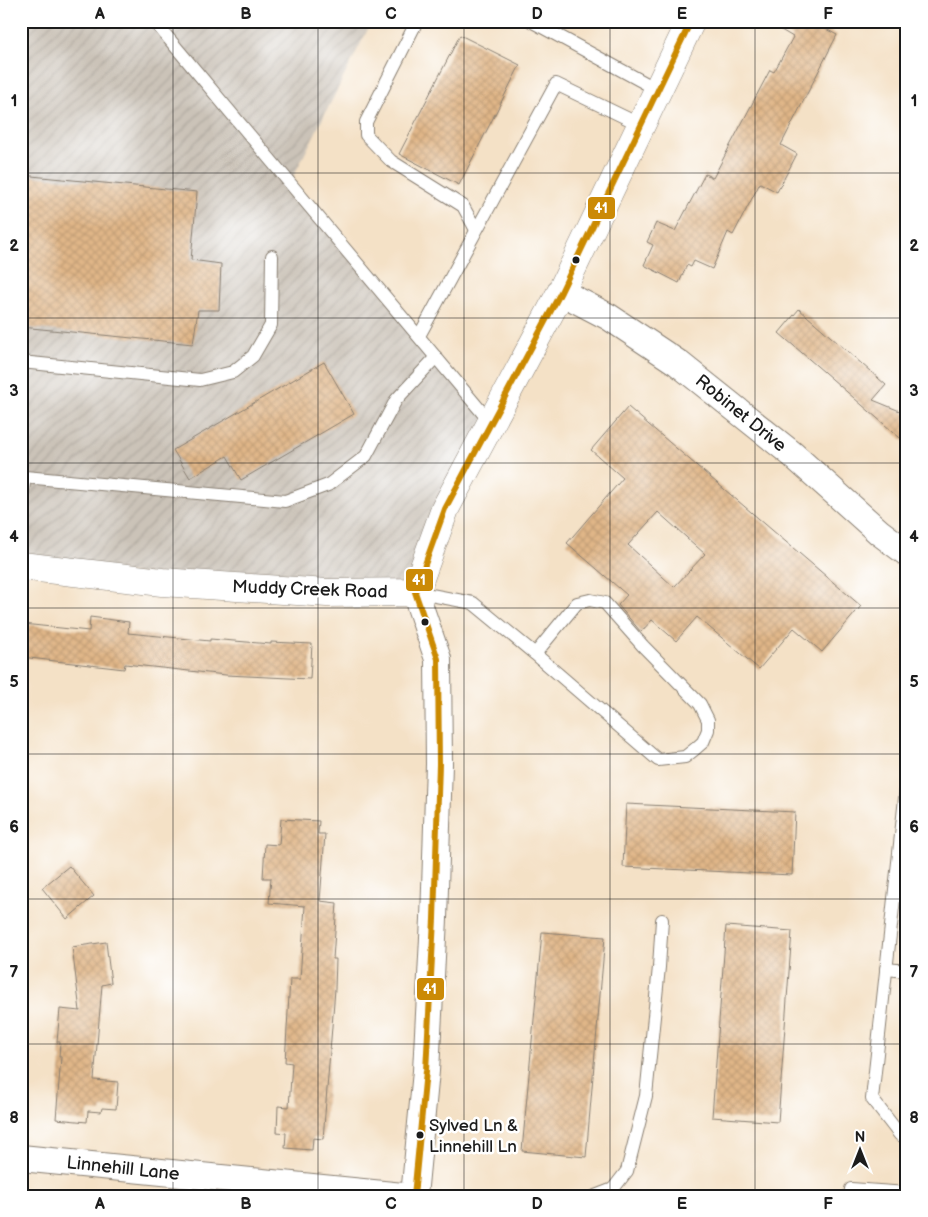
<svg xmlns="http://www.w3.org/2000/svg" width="928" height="1217" font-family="'Balsamiq Sans',sans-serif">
<defs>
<pattern id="industrial-furrows" width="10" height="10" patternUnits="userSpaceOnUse" patternTransform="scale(1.25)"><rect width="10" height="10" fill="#cbc3b8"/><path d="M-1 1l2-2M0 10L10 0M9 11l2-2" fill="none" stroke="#aea79e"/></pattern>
<pattern id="building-cross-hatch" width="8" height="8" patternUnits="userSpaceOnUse" patternTransform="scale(1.25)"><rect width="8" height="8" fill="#e0b688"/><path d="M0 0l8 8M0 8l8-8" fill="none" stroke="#c09c75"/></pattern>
</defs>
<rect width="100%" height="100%" fill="#fff"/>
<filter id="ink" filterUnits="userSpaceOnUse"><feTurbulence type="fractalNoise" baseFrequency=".02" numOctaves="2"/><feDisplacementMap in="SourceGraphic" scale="10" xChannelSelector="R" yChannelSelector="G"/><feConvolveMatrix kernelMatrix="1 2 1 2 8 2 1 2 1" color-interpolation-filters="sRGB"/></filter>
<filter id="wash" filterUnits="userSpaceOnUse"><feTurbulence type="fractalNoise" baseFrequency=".0096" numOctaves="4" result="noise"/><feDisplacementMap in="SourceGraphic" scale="20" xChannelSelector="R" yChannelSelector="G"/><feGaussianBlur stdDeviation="1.12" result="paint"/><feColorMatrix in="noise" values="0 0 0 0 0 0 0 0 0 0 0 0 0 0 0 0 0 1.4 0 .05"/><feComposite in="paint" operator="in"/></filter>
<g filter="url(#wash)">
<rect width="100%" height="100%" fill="#f4e1c6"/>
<!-- industrial -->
<polygon fill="url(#industrial-furrows)" points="21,21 372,21 290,183 491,423 415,592 21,566"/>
<g id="blocks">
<!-- building -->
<g fill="url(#building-cross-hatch)" fill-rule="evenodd">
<polygon points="766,21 811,21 837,35 781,145 797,154 777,192 760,183 733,235 728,232 712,269 694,261 691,267 687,265 679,283 644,265 653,245 647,242 656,223 675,231 705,174 713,178 770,70 774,72 793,37"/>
<polygon points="460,35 520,65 459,185 399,154"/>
<polygon points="21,175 197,192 191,260 221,264 219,310 198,310 193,344 21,327"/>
<polygon points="799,309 886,385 873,400 907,414 907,444 779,333"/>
<polygon points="324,362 354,414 241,480 227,456 190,478 173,450"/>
<path d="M628 407 861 606 822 652 794 628 759 669 697 617 676 641 652 620 641 632 618 605 627 595 567 543 623 478 591 450ZM658 512 705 554 674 587 628 545Z"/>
<polygon points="90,617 129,622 128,633 210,641 210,639 271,644 271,642 312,644 310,679 226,675 125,664 124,669 21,657 23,624 89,631"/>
<polygon points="626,804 795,812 792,875 623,867"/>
<polygon points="281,819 319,821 318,834 325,834 320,901 337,903 333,959 336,959 335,989 323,1139 313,1138 312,1150 285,1148 286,1133 277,1132 278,1106 289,1107 292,1063 285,1062 290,979 300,979 305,906 269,903 271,878 263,878 265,844 279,845"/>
<polygon points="69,866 94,896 67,919 42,888"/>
<polygon points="726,926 792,931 778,1122 712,1117"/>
<polygon points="542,932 605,937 586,1157 522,1151"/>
<polygon points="106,942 111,983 102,985 94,1080 118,1082 116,1109 102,1108 101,1112 88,1111 87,1122 56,1119 61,1057 59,1057 60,1042 57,1042 60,1009 80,1011 72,947"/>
</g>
</g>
</g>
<g filter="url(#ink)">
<use href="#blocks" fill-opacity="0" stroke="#887e71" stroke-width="1"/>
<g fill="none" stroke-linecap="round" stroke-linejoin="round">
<defs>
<g id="service">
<polyline points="154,21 491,423"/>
<polyline points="417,21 366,122 366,135 391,161 463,206 476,230"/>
<polyline points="531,21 658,90"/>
<polyline points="419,336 556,84 641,125"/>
<polyline points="21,362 200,380 233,372 253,356 271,325 272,256"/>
<polyline points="21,502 25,477 285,501 328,485 366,456 396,400 436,357"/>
<polyline points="415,592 473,603 535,654 658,760 685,757 695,749 703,742 708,730 708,720 700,704 643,646 605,603 590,600 577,603 535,654"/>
<polyline points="907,780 872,1099 900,1135 907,1136"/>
<polyline points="886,969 907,971"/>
<polyline points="595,1196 613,1189 627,1171 646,1096 659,967 662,920"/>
<polyline points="850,1196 851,1189 907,1193"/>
</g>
<g id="minor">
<polyline points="561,292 609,317 678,363 792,454 879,532 907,553"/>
<polyline points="21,1158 403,1196"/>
<polyline points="414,1196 426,1071 434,919 439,764 438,659 415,592"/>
</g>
<polyline id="tertiary" points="21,566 162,582 327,593 415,592 445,509 561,292 691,21"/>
</defs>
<!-- service casing -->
<use href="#service" stroke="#887e71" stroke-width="14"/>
<!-- minor casing -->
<use href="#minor" stroke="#887e71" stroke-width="28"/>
<!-- tertiary casing -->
<use href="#tertiary" stroke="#887e71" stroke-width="29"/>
<!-- service -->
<use href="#service" stroke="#fff" stroke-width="12"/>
<!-- minor -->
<use href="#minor" stroke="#fff" stroke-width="26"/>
<!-- tertiary -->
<use href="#tertiary" stroke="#fff" stroke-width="28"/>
<defs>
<polyline id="bus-1" points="414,1196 426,1071 434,919 439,764 438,659 415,592 445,509 561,292 691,21"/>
</defs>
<!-- bus-1 casing -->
<use href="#bus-1" stroke="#fff" stroke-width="10"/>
<!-- bus-1 -->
<use href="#bus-1" stroke="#cb8a06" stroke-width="6"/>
</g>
</g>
<!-- grid -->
<path fill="none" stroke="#1c1c1c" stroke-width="1" stroke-opacity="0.55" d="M173 21V1196M318 21V1196M464 21V1196M610 21V1196M755 21V1196M21 173H907M21 318H907M21 463H907M21 608H907M21 754H907M21 899H907M21 1044H907"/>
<!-- markers -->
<g fill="#1c1c1c" stroke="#fff" stroke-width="2">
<circle cx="576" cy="260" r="4.5"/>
<circle cx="425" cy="622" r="4.5"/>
<circle cx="420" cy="1135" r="4.5"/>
</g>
<g text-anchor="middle" stroke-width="5" stroke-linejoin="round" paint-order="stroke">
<!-- bus labels -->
<g font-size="17" fill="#1c1c1c" stroke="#fff" text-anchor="start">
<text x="429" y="1131">Sylved Ln &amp;<tspan x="429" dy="21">Linnehill Ln</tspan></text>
</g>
<!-- street labels -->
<g font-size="18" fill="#1c1c1c" stroke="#fff">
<text transform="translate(741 413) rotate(39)" y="6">Robinet Drive</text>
<text transform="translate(310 589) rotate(2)" y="6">Muddy Creek Road</text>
<text transform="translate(123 1168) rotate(6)" y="6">Linnehill Lane</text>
</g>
</g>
<g stroke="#fff" stroke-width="2">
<rect x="587" y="196" width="29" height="24" rx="5" fill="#cb8a06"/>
<rect x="405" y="568" width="29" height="24" rx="5" fill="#cb8a06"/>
<rect x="416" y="977" width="29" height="24" rx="5" fill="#cb8a06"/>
</g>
<g font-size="14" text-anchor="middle" font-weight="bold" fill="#fff">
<text x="601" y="213">41</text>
<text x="419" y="585">41</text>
<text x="430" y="994">41</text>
</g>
<!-- margin -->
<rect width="928" height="1217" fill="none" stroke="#fff" stroke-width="55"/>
<!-- north arrow -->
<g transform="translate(860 1150)" stroke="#ffffff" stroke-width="4" paint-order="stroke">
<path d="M0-4L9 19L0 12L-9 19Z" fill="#1c1c1c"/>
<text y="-8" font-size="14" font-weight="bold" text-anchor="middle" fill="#1c1c1c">N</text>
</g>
<rect x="28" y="28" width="872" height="1162" fill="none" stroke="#1c1c1c" stroke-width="2"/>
<g font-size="16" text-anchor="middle" font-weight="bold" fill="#1c1c1c">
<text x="100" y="19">A</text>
<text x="246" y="19">B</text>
<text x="391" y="19">C</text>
<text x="537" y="19">D</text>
<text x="682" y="19">E</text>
<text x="828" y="19">F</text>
<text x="14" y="106">1</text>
<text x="914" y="106">1</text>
<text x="14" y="251">2</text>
<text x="914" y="251">2</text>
<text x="14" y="396">3</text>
<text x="914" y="396">3</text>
<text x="14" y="542">4</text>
<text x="914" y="542">4</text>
<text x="14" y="687">5</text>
<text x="914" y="687">5</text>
<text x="14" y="832">6</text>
<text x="914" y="832">6</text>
<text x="14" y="977">7</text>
<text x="914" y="977">7</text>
<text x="14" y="1123">8</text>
<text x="914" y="1123">8</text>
<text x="100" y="1209">A</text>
<text x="246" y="1209">B</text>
<text x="391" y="1209">C</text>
<text x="537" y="1209">D</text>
<text x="682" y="1209">E</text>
<text x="828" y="1209">F</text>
</g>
</svg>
